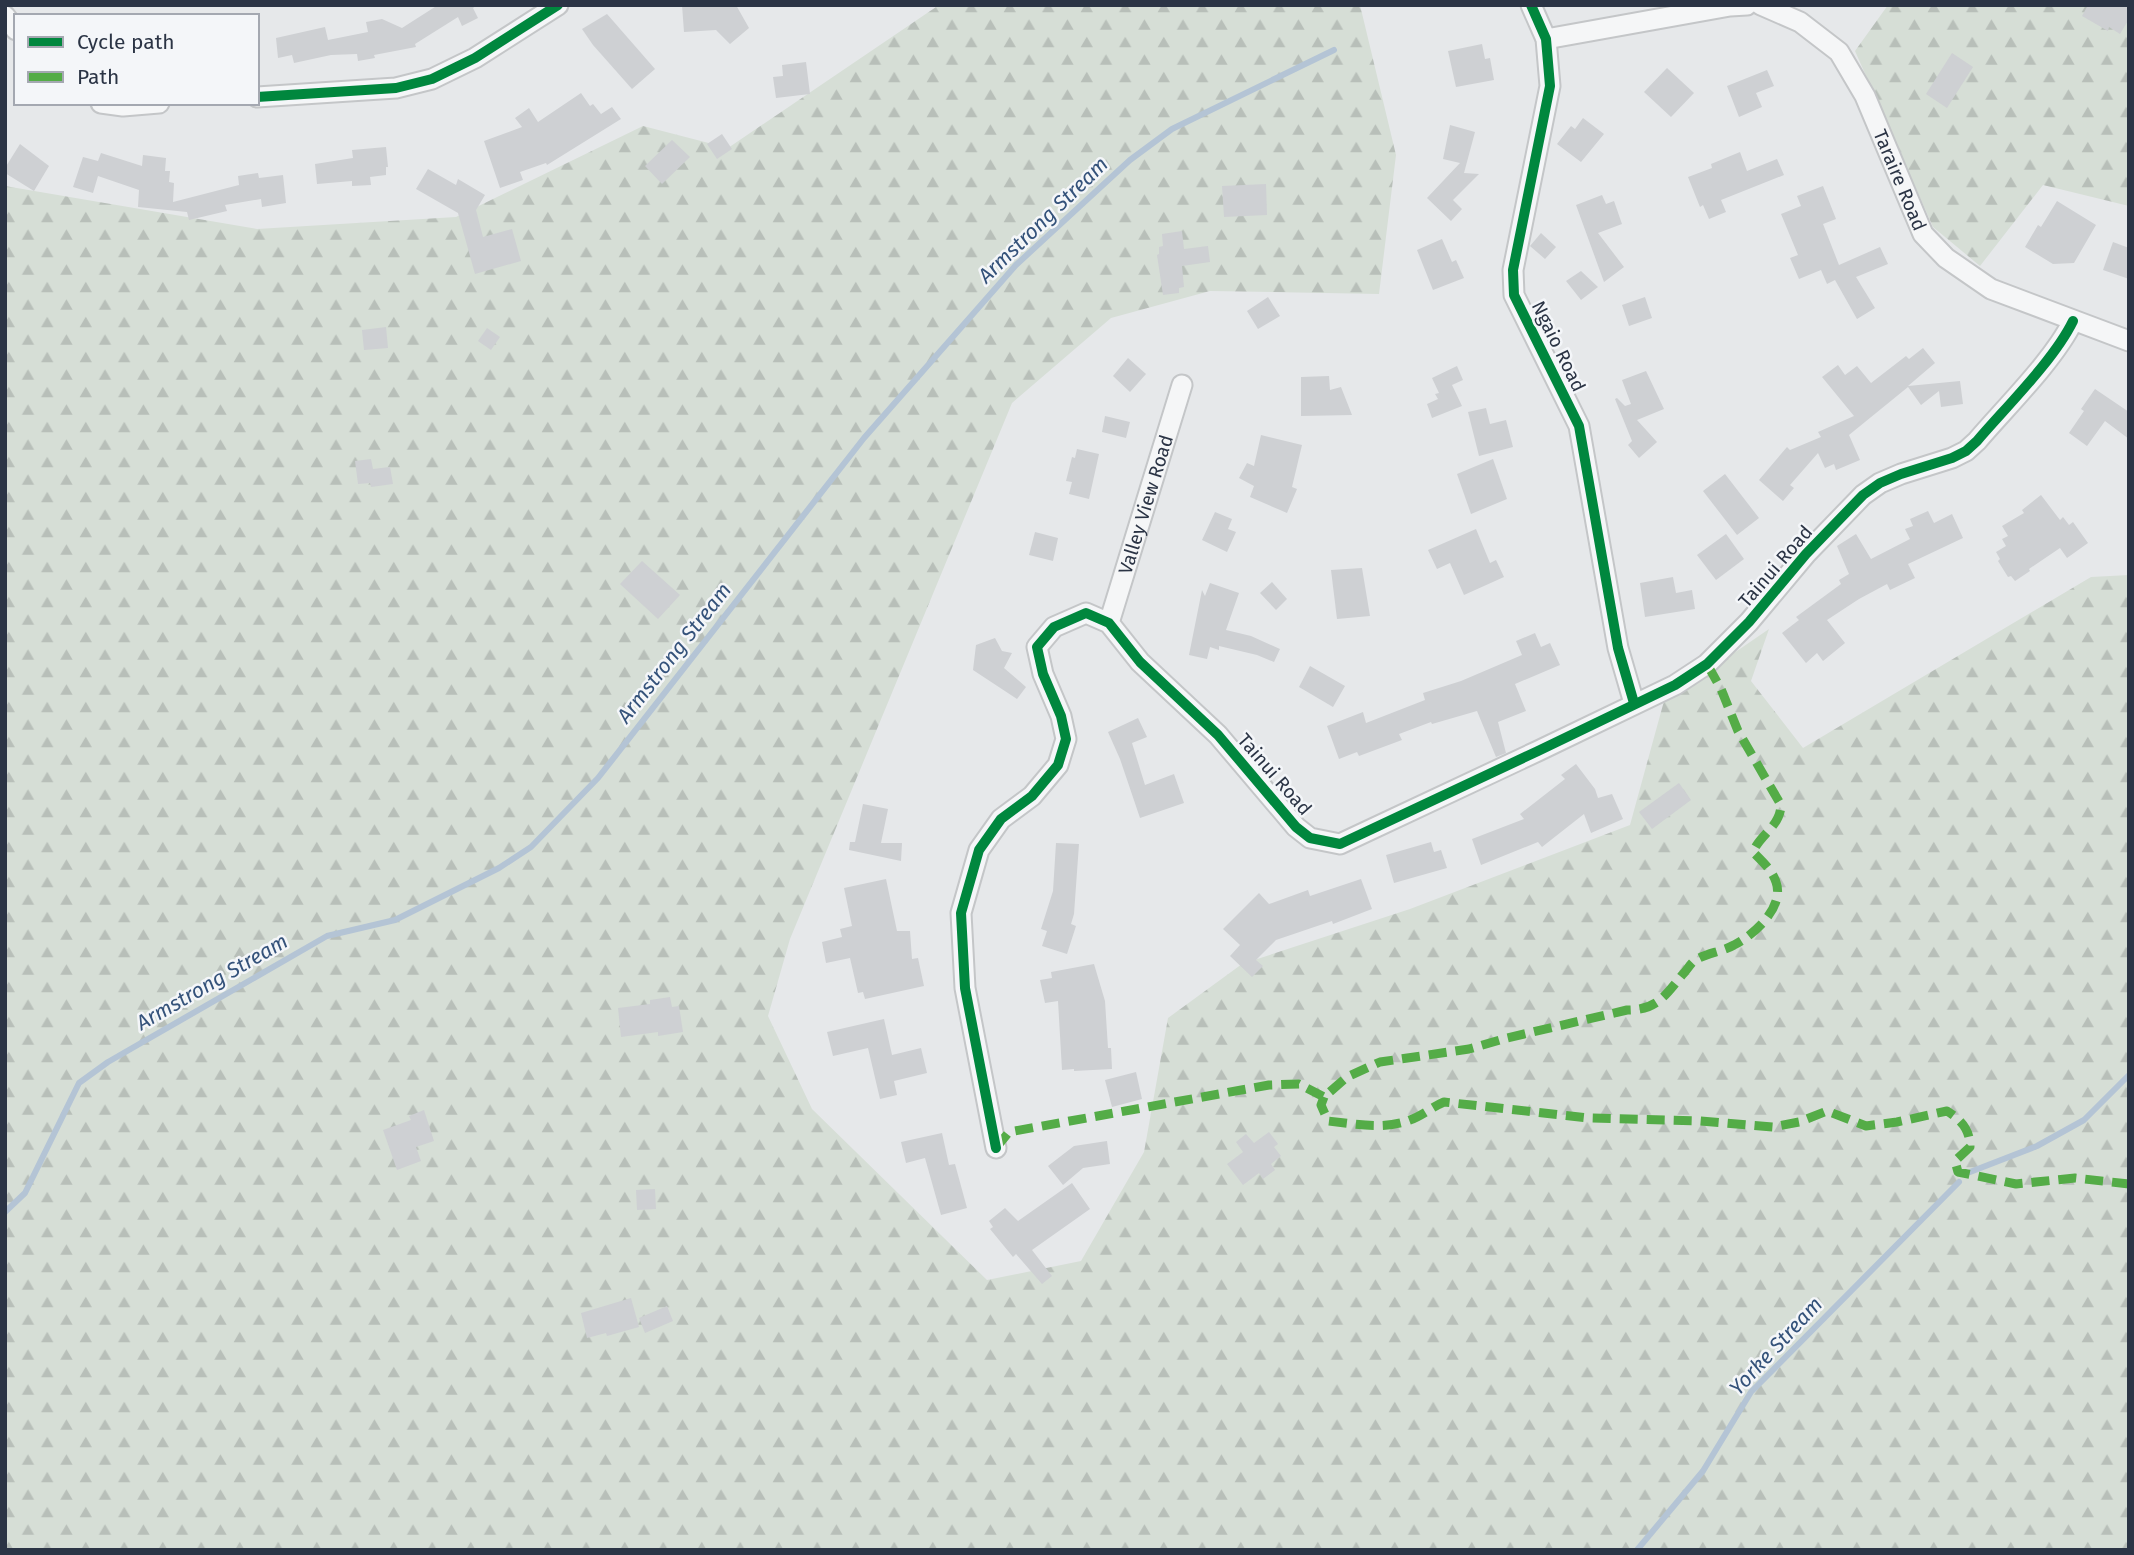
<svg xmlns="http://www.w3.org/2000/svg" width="2134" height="1555" font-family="'Fira Sans',sans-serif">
<defs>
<pattern id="forest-firs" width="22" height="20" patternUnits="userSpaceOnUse" patternTransform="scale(1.75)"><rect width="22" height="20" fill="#d6ded6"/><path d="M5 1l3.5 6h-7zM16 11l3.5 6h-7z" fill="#b8bfb9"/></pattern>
</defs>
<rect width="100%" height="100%" fill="#e6e8ea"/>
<!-- forest -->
<g fill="url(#forest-firs)">
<polygon points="939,5 1360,5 1396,155 1379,294 1210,291 1111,318 1012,403 790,939 768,1016 812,1109 987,1280 1081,1261 1144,1152 1168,1018 1242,964 1410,909 1630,825 1664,701 1769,629 1751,681 1803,748 2091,577 2129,575 2129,1550 5,1550 5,186 257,229 456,217 643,126 728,148"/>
<polygon points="1888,5 2129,5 2129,206 2043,185 1980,266 1933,227 1855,51"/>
</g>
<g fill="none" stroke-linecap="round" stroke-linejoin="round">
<!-- stream -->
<g stroke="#b4c4d5" stroke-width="6">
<polyline points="1970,1172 2037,1146 2084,1120 2129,1075"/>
<polyline points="5,1212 25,1193 79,1083 108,1062 327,936 395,920 499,868 531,847 598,778 864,438 1016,265 1130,160 1172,129 1334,50"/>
<polyline points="1637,1550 1703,1471 1751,1392 1959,1182"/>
</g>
</g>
<!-- building -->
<g fill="#ced0d3">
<polygon points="438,5 477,5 473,8 478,18 462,26 458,17 415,44 416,47 374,55 375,58 358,61 357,54 331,55 294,63 292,55 278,58 276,38 325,27 328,40 368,32 366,22 382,19 402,28"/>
<polygon points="682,5 736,5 749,28 730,44 716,30 684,32"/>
<polygon points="2088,5 2129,5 2129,19 2120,34 2109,27 2108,31 2082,16"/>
<polygon points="607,14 655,69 632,89 593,45 582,29"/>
<polygon points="1482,44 1485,59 1490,58 1494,80 1456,87 1448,51"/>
<polygon points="1952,53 1973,67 1947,108 1926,94"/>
<polygon points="806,62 810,94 776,98 773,77 783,76 782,65"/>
<polygon points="1667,68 1694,93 1671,117 1644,92"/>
<polygon points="1767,70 1774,86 1756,93 1762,107 1739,117 1727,86"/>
<polygon points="581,93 590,106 593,104 601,114 612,107 621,119 547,165 546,163 520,172 523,180 500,188 484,141 522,127 515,118 529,108 538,122"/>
<polygon points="1583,118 1604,134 1581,162 1557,144 1571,126 1575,129"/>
<polygon points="1450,125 1475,132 1464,173 1479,174 1453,200 1462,209 1451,221 1427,198 1460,163 1443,159"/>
<polygon points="722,134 732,149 717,159 707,144"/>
<polygon points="672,140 690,157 662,184 645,166"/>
<polygon points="20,144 49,166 34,191 5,173 5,168"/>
<polygon points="386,147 388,167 386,167 386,175 370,177 371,185 352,186 352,181 317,184 315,164 353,158 352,150"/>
<polygon points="1740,152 1747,171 1777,159 1784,175 1721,200 1726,212 1709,219 1703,205 1700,207 1688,177 1712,168 1711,164"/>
<polygon points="101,153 142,166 143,155 166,158 165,171 170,171 169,182 174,183 173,202 239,185 238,176 258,173 259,178 283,175 286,203 262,207 261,199 225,205 227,211 189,220 187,212 138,207 139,190 98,176 93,193 73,187 83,157 98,161"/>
<polygon points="428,169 456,185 458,179 485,195 476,210 483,237 512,229 521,261 475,274 458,213 416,189"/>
<polygon points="1266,184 1267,215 1224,217 1222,186"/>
<polygon points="1823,186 1836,219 1823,224 1839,265 1880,247 1888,264 1856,277 1875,308 1857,319 1835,280 1827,284 1821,270 1799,279 1790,258 1798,255 1781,214 1801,206 1797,196"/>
<polygon points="1602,195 1606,204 1614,201 1622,224 1598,233 1624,267 1604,282 1576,205"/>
<polygon points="2057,201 2096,225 2074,263 2053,264 2025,247 2038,225 2041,227"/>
<polygon points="1182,231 1184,249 1208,246 1210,262 1182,266 1184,287 1179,288 1179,293 1163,295 1157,255 1159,254 1159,247 1163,246 1162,234"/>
<polygon points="1541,233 1556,247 1545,259 1530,246"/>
<polygon points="1442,239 1452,262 1456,260 1464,278 1433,290 1417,250"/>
<polygon points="2113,242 2129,248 2129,279 2103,270"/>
<polygon points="1581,271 1598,287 1581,300 1566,281"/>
<polygon points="1268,297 1280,316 1258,329 1247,311"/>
<polygon points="1645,297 1652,318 1629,326 1622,305"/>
<polygon points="386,327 388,348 364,350 362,330"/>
<polygon points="487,328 500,337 491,350 478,341"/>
<polygon points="1923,348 1935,363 1908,386 1960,381 1963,404 1941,407 1939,391 1921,405 1908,387 1849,435 1860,460 1836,470 1834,464 1825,468 1818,453 1790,485 1794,488 1783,501 1759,480 1787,447 1790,450 1821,437 1818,432 1854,416 1822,377 1838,365 1845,375 1857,366 1871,383 1906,356 1909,359"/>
<polygon points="1128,358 1146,374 1130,392 1113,376"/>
<polygon points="1457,366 1463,380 1452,385 1462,406 1432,418 1427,404 1438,399 1435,394 1439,393 1432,378"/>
<polygon points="1646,371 1664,409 1637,420 1657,442 1639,458 1628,445 1632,441 1615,399 1617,398 1625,406 1631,404 1622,380"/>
<polygon points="1329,376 1330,390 1341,387 1352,415 1301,416 1301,377"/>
<polygon points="2095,389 2129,412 2129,439 2105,421 2087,446 2069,433 2084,411 2081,409"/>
<polygon points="1486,408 1490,424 1506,420 1513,447 1479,456 1468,412"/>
<polygon points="1105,416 1130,422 1126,438 1102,432"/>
<polygon points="1261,435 1302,445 1292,487 1297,489 1287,513 1250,497 1254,486 1239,478 1247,463 1254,466"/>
<polygon points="1077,449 1099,454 1089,499 1069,494 1072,482 1066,481 1072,457 1075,458"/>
<polygon points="371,459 373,469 390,467 393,484 371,487 370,483 358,484 355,461"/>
<polygon points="1493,459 1507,499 1471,514 1457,474"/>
<polygon points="1725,474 1759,518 1737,535 1703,491"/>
<polygon points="2041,495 2060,520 2063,517 2069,525 2073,522 2088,543 2067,558 2060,548 2029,569 2030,571 2015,581 2011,576 2008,577 1998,561 2000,559 1996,552 2006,546 2002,539 2008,536 2002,526 2024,513 2022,510"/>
<polygon points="1928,511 1934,523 1952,514 1963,538 1908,564 1915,578 1890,590 1887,584 1859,599 1827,620 1845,643 1823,661 1817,653 1806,663 1782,633 1799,620 1796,617 1841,584 1839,580 1849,574 1837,546 1856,534 1871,559 1910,539 1905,529 1913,526 1910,519"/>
<polygon points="1215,512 1232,519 1228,529 1236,532 1227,552 1202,540"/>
<polygon points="1476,529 1490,563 1496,560 1504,577 1464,595 1450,563 1437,569 1428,550"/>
<polygon points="1035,532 1058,538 1053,561 1029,555"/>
<polygon points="1726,534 1744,559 1716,580 1697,555"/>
<polygon points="642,561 680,595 658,619 620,584"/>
<polygon points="1362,568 1370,616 1337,619 1331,570"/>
<polygon points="1673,577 1676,593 1692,590 1695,609 1645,617 1640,583"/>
<polygon points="1272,582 1287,599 1276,610 1260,593"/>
<polygon points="1210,583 1239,593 1226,630 1251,636 1280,649 1274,662 1257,655 1219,646 1219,650 1210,647 1207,659 1189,655 1202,590 1205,596"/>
<polygon points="1535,633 1541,647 1550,643 1560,665 1515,684 1526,711 1498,722 1506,753 1496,757 1477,711 1432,724 1431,722 1399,734 1402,740 1359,756 1357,752 1339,759 1327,726 1363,712 1366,723 1425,700 1423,693 1461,681 1522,655 1516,641"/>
<polygon points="995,638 1002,651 1012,653 1004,668 1026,687 1017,699 973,670 976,645"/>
<polygon points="1310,666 1345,686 1333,707 1299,687"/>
<polygon points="1138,718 1147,737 1132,743 1145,785 1174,774 1184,803 1140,818 1120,759 1108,732"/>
<polygon points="1576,764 1595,789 1598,798 1612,794 1623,819 1591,833 1584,814 1542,847 1538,842 1481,865 1472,839 1524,819 1520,814 1565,779 1561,775"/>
<polygon points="1679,783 1691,800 1652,829 1639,812"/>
<polygon points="863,804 888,809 881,843 902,843 901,861 849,850 850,842 855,842"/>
<polygon points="1431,842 1434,852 1441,850 1447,868 1394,883 1386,855"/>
<polygon points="1056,843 1079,844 1074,914 1071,924 1076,926 1067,954 1042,946 1047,931 1041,929 1053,891"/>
<polygon points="886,879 897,931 910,931 912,959 918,958 924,986 865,999 863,992 858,993 850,958 826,963 822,942 842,937 840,929 852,926 844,888"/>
<polygon points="1361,879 1372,909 1333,924 1332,921 1276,940 1256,960 1263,966 1252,977 1230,956 1240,945 1223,929 1259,893 1269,904 1308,890 1310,896"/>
<polygon points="1094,964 1105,1001 1108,1048 1111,1048 1112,1069 1074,1071 1074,1069 1062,1070 1058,1001 1045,1003 1040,980 1052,978 1051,972"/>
<polygon points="670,997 672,1007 679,1006 683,1032 658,1036 658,1032 621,1037 618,1008 650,1004 650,1000"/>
<polygon points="884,1019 892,1055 921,1048 927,1073 894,1081 897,1095 880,1099 868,1048 833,1056 827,1032"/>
<polygon points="1136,1072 1142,1099 1112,1107 1105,1080"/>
<polygon points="424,1110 434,1141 416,1147 421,1161 397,1170 383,1130 411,1120 409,1116"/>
<polygon points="1269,1132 1278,1144 1274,1147 1281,1156 1271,1164 1275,1170 1263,1179 1259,1173 1243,1185 1227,1164 1243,1152 1236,1142 1246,1134 1254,1143"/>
<polygon points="942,1133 949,1165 955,1164 967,1208 941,1215 925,1158 906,1163 901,1142"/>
<polygon points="1107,1141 1110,1164 1083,1168 1063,1185 1048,1166 1074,1146"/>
<polygon points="1072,1183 1090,1209 1032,1250 1052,1276 1042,1284 1016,1254 1013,1257 990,1229 993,1227 989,1221 1005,1208 1018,1221"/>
<polygon points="655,1189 656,1209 637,1210 636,1190"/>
<polygon points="631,1298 639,1327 607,1336 606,1333 587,1338 581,1313"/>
<polygon points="667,1306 673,1321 645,1333 639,1318"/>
</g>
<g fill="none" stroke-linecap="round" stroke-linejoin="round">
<defs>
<g id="street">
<polyline points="1531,5 1546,39 1550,86 1513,270 1514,295 1579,426 1618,648 1634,703"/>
<path id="s1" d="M1761 5 1800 22 1839 52 1865 96 1923 234 1946 258 1991 289 2129 341"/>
<polyline points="5,16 16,30"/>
<polyline points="1546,39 1730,6 1747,5"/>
<polyline points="257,97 396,88 432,79 475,58 558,5"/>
<polyline points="101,103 123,106 159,103"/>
<path id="s2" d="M1109 623 1182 385"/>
<path d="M996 1148 965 988 961 913 979 850 1001 819 1032 796 1058 765 1066 739 1061 716 1043 674 1037 647 1054 627 1086 613 1109 623 1140 662 1218 735 1296 827 1310 838 1340 844 1538 751 1675 685 1707 664 1749 622 1806 554 1863 495 1880 483 1901 474 1952 458 1966 451 1977 441C2006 407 2054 360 2073 321"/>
</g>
</defs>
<!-- street casing -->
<use href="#street" stroke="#c4c6c8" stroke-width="23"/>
<!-- street -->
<use href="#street" stroke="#f5f6f7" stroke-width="19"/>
<!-- quiet -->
<g stroke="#54ac47" stroke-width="9" stroke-dasharray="18 9" stroke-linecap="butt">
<path d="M1324 1097 1321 1105 1328 1121C1355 1124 1384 1130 1410 1120 1422 1116 1432 1107 1444 1102L1589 1118 1700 1121 1773 1127 1799 1122 1827 1111 1866 1126 1897 1122 1947 1111C1961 1120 1970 1129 1970 1147L1955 1161 1958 1172 2016 1184 2075 1178 2129 1184"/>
<path d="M996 1148 1009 1132 1269 1085 1299 1084 1324 1097 1347 1077 1380 1062 1469 1049 1507 1038 1627 1010C1657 1010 1665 996 1683 974 1687 970 1690 964 1694 961 1705 953 1722 952 1734 945 1754 935 1785 907 1776 882 1772 870 1762 861 1753 852 1761 833 1780 827 1781 805L1738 731 1721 689 1707 664"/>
</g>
<defs>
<g id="cycleway">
<polyline points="1531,5 1546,39 1550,86 1513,270 1514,295 1579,426 1618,648 1634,703"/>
<polyline points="257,97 396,88 432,79 475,58 558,5"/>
<path d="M996 1148 965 988 961 913 979 850 1001 819 1032 796 1058 765 1066 739 1061 716 1043 674 1037 647 1054 627 1086 613 1109 623 1140 662 1218 735 1296 827 1310 838 1340 844 1538 751 1675 685 1707 664 1749 622 1806 554 1863 495 1880 483 1901 474 1952 458 1966 451 1977 441C2006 407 2054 360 2073 321"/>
</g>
</defs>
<!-- cycleway casing -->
<use href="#cycleway" stroke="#f4f6f9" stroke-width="15"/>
<!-- cycleway -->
<use href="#cycleway" stroke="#00873e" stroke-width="10"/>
</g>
<g text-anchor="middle" stroke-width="5" stroke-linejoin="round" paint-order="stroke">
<!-- street labels -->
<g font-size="19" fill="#2b3445" stroke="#f4f6f9">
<text dy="7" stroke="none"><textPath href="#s1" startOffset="234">Taraire Road</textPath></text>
<text transform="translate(1559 346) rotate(64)" y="7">Ngaio Road</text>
<text dy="7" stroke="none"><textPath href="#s2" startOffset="124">Valley View Road</textPath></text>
<text transform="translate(1775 566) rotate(-49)" y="7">Tainui Road</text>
<text transform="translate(1275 774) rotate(49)" y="7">Tainui Road</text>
</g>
<!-- water labels -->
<g font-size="21" font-style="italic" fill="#34527a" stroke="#f4f6f9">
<text transform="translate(1043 220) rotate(-44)" y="7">Armstrong Stream</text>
<text transform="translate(674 653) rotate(-52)" y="7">Armstrong Stream</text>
<text transform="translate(212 982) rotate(-30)" y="7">Armstrong Stream</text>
<text transform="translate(1776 1346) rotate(-47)" y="7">Yorke Stream</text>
</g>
</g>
<!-- border -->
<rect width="2134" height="1555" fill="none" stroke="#2b3445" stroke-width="14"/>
<!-- legend -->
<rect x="14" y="14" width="245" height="91" fill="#f4f6f9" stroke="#a4a8b1" stroke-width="2"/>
<rect x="28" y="37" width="35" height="10" fill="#00873e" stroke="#a4a8b1" stroke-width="2"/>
<text x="77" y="49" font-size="21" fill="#2b3445">Cycle path</text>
<rect x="28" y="72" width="35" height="10" fill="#54ac47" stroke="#a4a8b1" stroke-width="2"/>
<text x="77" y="84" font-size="21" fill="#2b3445">Path</text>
</svg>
